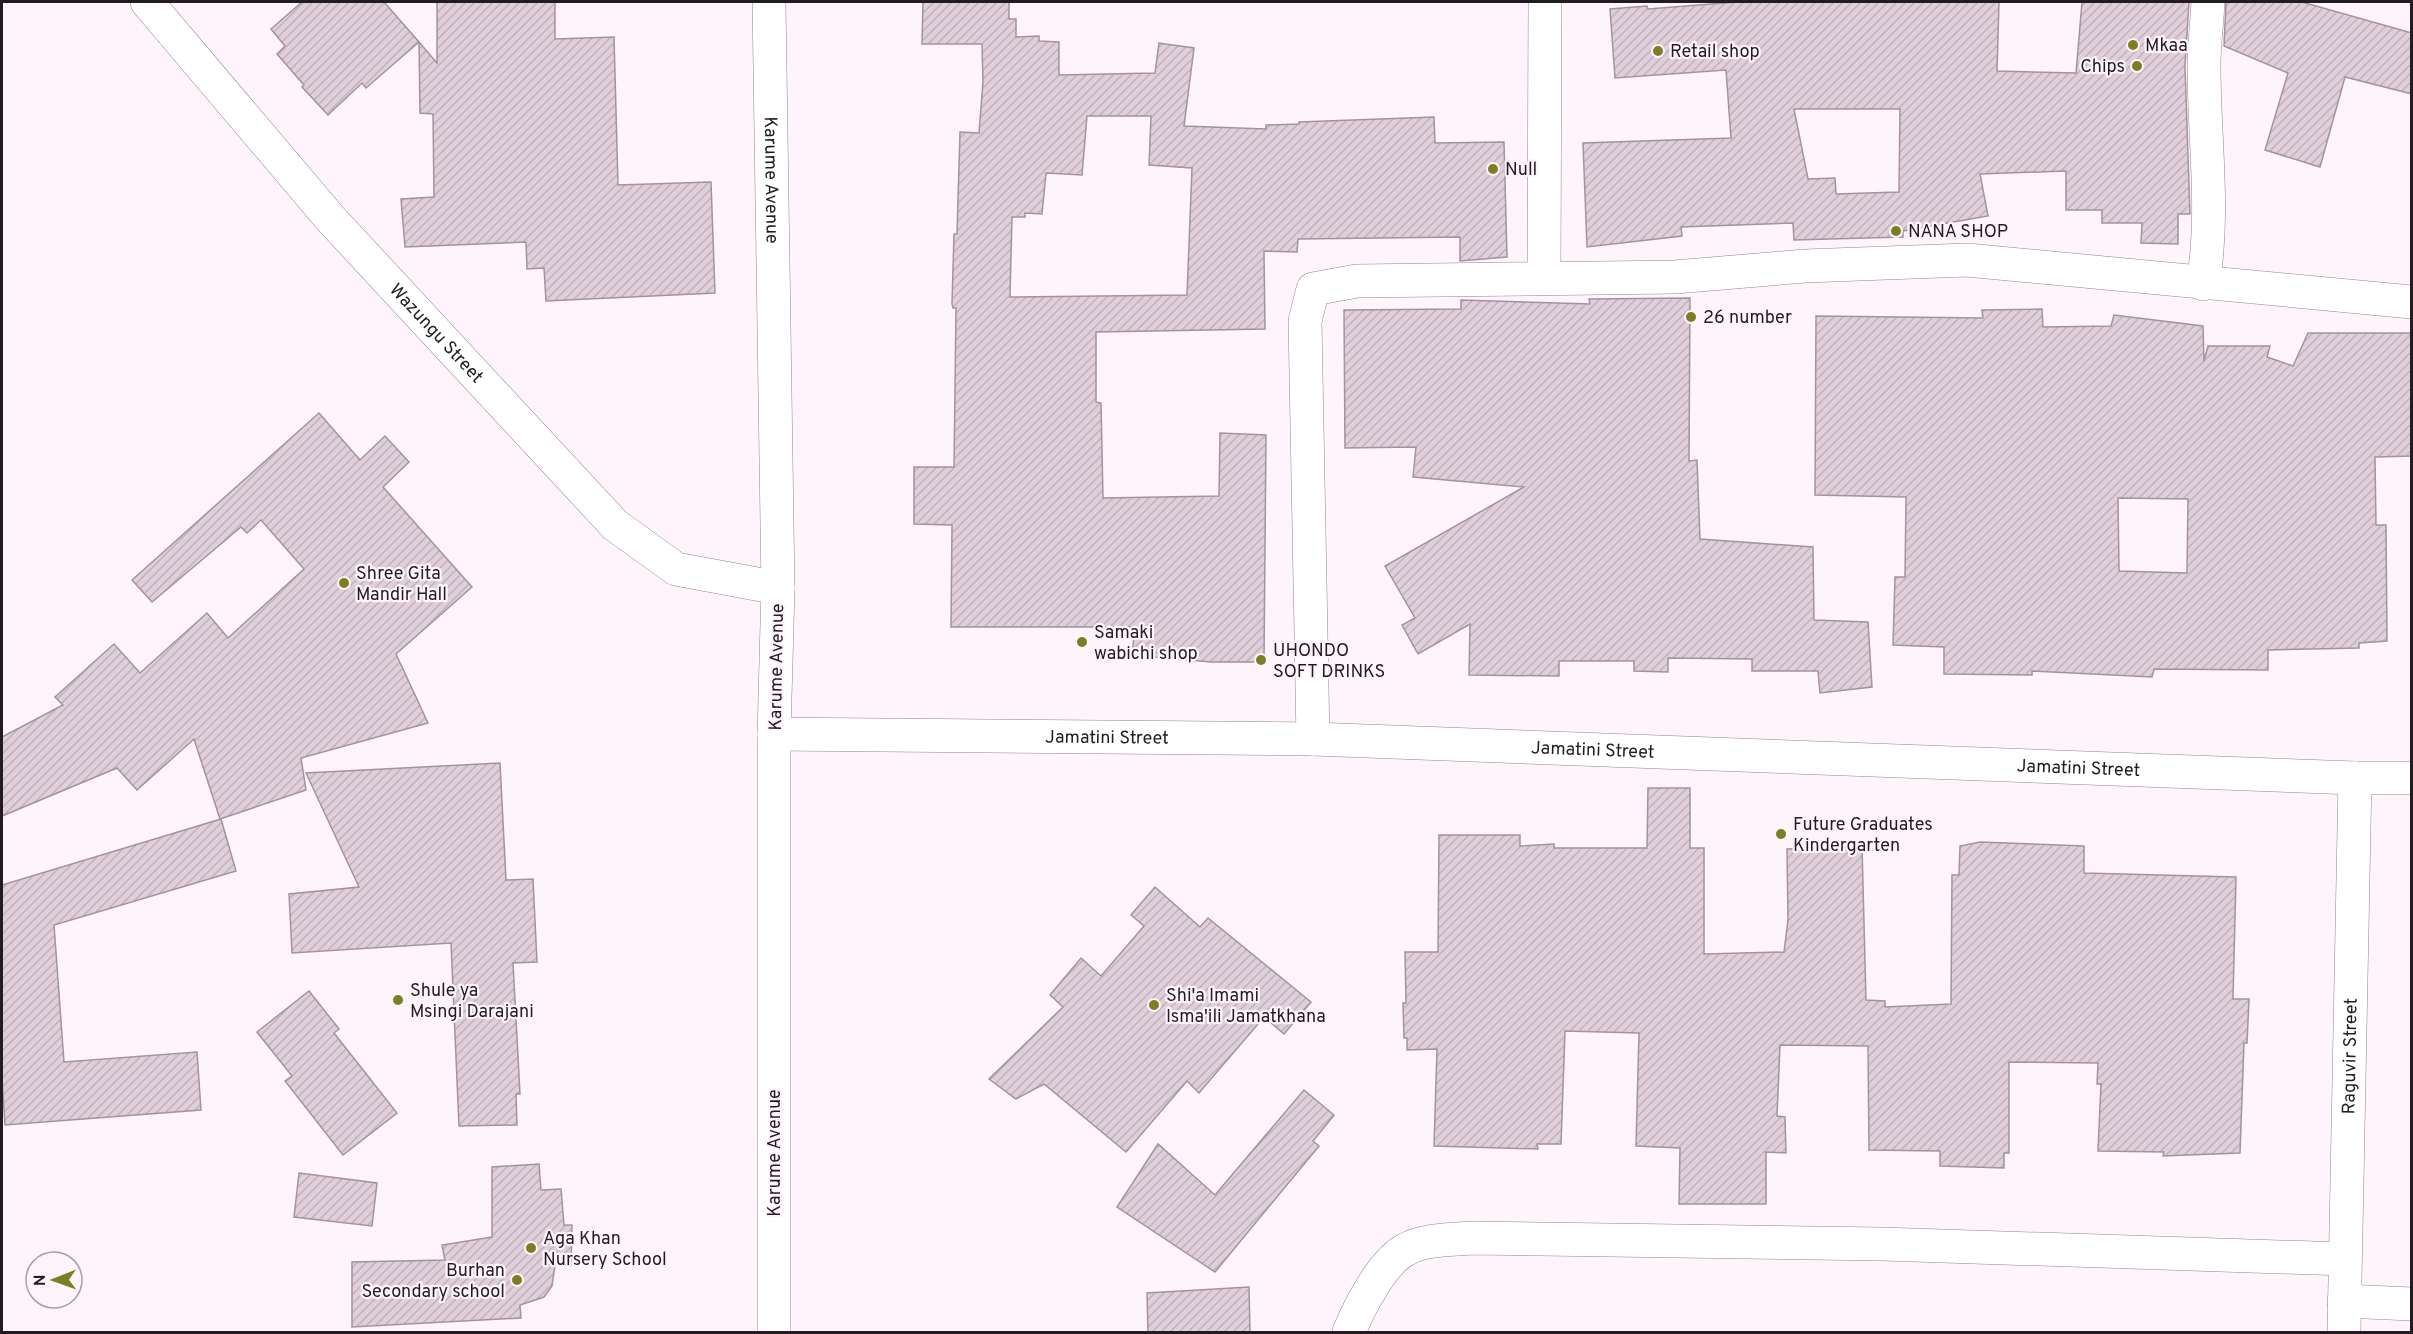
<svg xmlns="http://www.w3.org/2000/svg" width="2413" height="1334" font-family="Overpass,sans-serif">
<defs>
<pattern id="building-hatch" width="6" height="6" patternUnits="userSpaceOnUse" patternTransform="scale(1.5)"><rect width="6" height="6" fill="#e0cfda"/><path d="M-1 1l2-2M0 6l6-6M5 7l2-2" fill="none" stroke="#c0b1bb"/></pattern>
</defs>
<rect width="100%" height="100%" fill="#fff4fb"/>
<!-- building -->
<g fill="url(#building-hatch)" stroke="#a3939d" stroke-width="1.5" fill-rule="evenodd">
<polygon points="302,2 384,2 419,42 366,88 362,83 328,115 302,87 304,85 277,54 285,46 271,29"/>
<polygon points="437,2 555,2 555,39 614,37 618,185 711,182 715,293 546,301 544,268 527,269 526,242 405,247 401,199 434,197 433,114 420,113 419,42 437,63"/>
<path d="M923 2H1009V19H1016V37L1039 36V41L1059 42V75L1155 73 1159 43 1194 48 1184 126 1266 129V125L1299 124V122L1434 117 1435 143 1504 142 1507 257 1460 261V237L1298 239 1297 252 1264 251 1265 329 1096 332V402L1101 403 1103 498 1219 496 1220 433 1266 435 1264 662H1211L1132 655 1135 627H951L952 525 914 524V467H954L956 308H953L952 304 954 234H957L960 132 979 133 983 82 982 44H922ZM1087 116H1151L1149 165 1192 168 1187 295 1010 297 1012 217H1025V213L1042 214 1046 173 1082 175Z"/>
<path d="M1737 2H1999L1997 71 2076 73 2082 2H2189L2185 66 2190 214H2178V244L2141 243 2142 223H2102V210H2066V171L1980 174 1988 216 1903 231V237L1794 240 1793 223 1681 227 1682 236 1587 247 1583 143 1731 138 1726 70 1615 78 1610 9 1647 6 1648 9ZM1794 109H1900L1899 192 1836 194 1835 178 1808 179Z"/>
<polygon points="2226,2 2302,2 2412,33 2412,94 2345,77 2320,167 2265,150 2288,73 2224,46"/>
<polygon points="1690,298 1689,461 1697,460 1700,539 1813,547 1814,620 1868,622 1872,687 1820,693 1818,671 1752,671 1752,659 1668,658 1668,672 1634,671 1634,661 1559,661 1559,676 1469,675 1470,624 1418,654 1402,625 1415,618 1385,566 1524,487 1413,477 1416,447 1345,448 1344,310 1461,309 1461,300 1590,304 1589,299"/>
<path d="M2042 309 2043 327 2111 326 2114 315 2203 326 2204 361 2208 346H2270L2267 357 2293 366 2308 333H2412V456L2375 457 2376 525H2386L2387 641 2359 643V648L2268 650V670L2154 669 2152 677 2032 671V675L1944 674V647L1893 645 1895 577H1905L1906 497 1815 495 1816 316 1983 318 1982 310ZM2118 498 2188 499 2187 573 2119 571Z"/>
<polygon points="319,413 360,460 385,436 409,462 383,487 472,587 396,654 428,723 301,758 306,790 220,819 194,739 137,790 117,768 2,816 2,737 63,705 55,697 114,644 140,673 207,613 228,638 304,569 261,520 247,533 241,527 152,602 132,580"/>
<polygon points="500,763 506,880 533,879 537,962 513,963 520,1094 516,1094 517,1125 459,1126 451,943 292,953 289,894 359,887 306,773"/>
<polygon points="1648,788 1690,788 1690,848 1704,848 1704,954 1784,952 1788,920 1787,849 1862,846 1866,1000 1885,1001 1885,1007 1951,1004 1952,875 1959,875 1960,846 1980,842 2084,846 2084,873 2236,877 2233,999 2249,999 2247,1043 2244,1043 2240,1153 2163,1156 2164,1152 2098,1151 2101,1084 2097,1084 2098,1063 2009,1062 2009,1153 2004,1153 2004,1168 1940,1166 1940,1151 1869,1150 1868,1046 1780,1045 1777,1116 1785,1117 1786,1153 1766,1152 1766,1204 1679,1204 1680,1148 1636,1146 1639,1033 1565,1031 1561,1144 1537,1144 1538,1149 1434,1146 1437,1049 1407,1050 1407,1038 1404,1038 1403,1003 1406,1003 1405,952 1438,952 1439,835 1520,835 1520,846 1554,844 1554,848 1647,848"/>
<polygon points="221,819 236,871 54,925 64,1062 197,1052 201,1110 5,1125 2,1079 2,885"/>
<polygon points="1155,887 1200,927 1208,918 1311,1002 1284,1034 1264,1017 1199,1093 1187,1081 1126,1152 1044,1084 1016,1099 989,1079 1063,1007 1050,995 1081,958 1101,976 1144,926 1131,915"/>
<polygon points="309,991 339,1029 334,1033 397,1113 343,1155 285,1081 292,1076 257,1032"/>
<polygon points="1304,1090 1334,1115 1313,1141 1319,1146 1215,1272 1117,1207 1158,1144 1215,1195"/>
<polygon points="539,1164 541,1190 561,1189 564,1225 572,1225 571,1265 555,1265 552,1286 544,1297 520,1305 521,1318 352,1327 352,1262 445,1260 442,1245 492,1237 492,1167"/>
<polygon points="299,1173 377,1183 372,1226 294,1217"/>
<polygon points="1249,1287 1250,1332 1148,1332 1147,1293"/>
</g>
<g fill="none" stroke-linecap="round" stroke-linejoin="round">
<defs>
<g id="street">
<path id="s1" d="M147 2 330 218 615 525 676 569 778 588"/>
<polyline points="1544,277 1545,2"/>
<path d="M2203 284C2215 211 2204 139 2204 66 2204 45 2207 23 2208 2"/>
<path id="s2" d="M774 734 1313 739 2355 778H2412"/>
<polyline points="1313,739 1305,321 1313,289 1357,281 1675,277 1805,266 1967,260 2412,302"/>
<polyline points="2344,1301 2412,1304"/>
<path d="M1349 1332C1359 1308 1383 1260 1407 1249 1425 1239 1452 1240 1472 1238L1882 1244 2345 1259"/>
<path id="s3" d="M2344 1332 2355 778"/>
</g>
<g id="secondary">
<path id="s4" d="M769 2 778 588 774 734V1332"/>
</g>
</defs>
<!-- street casing -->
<use href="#street" stroke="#93838d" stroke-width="34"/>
<!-- secondary casing -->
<use href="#secondary" stroke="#93838d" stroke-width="34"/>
<!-- street -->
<use href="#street" stroke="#fff" stroke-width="33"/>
<!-- secondary -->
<use href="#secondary" stroke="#fff" stroke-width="33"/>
</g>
<!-- markers -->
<g fill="#7d7d25" stroke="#fff4fb" stroke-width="2">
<circle cx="2133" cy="45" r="6"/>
<circle cx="1658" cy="51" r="6"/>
<circle cx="2137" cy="66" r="6"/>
<circle cx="1493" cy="169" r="6"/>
<circle cx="1896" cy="231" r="6"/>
<circle cx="1691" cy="317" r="6"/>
<circle cx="344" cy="583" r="6"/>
<circle cx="1082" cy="642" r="6"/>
<circle cx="1261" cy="660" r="6"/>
<circle cx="1781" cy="834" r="6"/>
<circle cx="398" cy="1000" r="6"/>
<circle cx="1154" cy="1005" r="6"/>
<circle cx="531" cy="1248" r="6"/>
<circle cx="517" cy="1280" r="6"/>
</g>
<g text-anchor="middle" stroke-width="4.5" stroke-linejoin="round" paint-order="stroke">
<!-- poi labels -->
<g font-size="18" fill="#221c20" stroke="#fff4fb" text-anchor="start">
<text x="2145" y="51">Mkaa</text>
<text x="1670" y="57">Retail shop</text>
<text x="2125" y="72" text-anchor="end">Chips</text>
<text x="1505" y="175">Null</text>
<text x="1908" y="237">NANA SHOP</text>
<text x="1703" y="323">26 number</text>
<text x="356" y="579">Shree Gita<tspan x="356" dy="21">Mandir Hall</tspan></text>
<text x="1094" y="638">Samaki<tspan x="1094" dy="21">wabichi shop</tspan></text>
<text x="1273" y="656">UHONDO<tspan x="1273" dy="21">SOFT DRINKS</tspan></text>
<text x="1793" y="830">Future Graduates<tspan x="1793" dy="21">Kindergarten</tspan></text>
<text x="410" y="996">Shule ya<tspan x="410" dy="21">Msingi Darajani</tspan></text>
<text x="1166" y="1001">Shi'a Imami<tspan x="1166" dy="21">Isma'ili Jamatkhana</tspan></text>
<text x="543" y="1244">Aga Khan<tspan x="543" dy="21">Nursery School</tspan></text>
<text x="505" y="1276" text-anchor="end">Burhan<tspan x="505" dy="21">Secondary school</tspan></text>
</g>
<!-- street labels -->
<g font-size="18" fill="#221c20" stroke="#fff4fb">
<text dy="6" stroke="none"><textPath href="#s4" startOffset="178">Karume Avenue</textPath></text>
<text dy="6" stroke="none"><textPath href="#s1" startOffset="440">Wazungu Street</textPath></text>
<text transform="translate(776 667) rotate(-89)" y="6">Karume Avenue</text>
<text dy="6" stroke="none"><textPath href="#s2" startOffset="333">Jamatini Street</textPath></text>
<text dy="6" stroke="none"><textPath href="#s2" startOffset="819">Jamatini Street</textPath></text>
<text dy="6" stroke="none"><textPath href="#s2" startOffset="1305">Jamatini Street</textPath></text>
<text dy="6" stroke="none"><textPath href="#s3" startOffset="276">Raguvir Street</textPath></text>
<text transform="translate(774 1153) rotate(-90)" y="6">Karume Avenue</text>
</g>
</g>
<!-- border -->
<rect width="2413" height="1334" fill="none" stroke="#221c20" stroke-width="6"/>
<!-- north arrow -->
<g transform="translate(54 1280) rotate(269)"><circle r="28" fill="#fff4fb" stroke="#a79ea3" stroke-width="1.5"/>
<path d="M0-4.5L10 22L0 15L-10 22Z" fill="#7d7d25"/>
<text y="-9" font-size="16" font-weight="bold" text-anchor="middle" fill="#221c20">N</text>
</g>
</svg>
